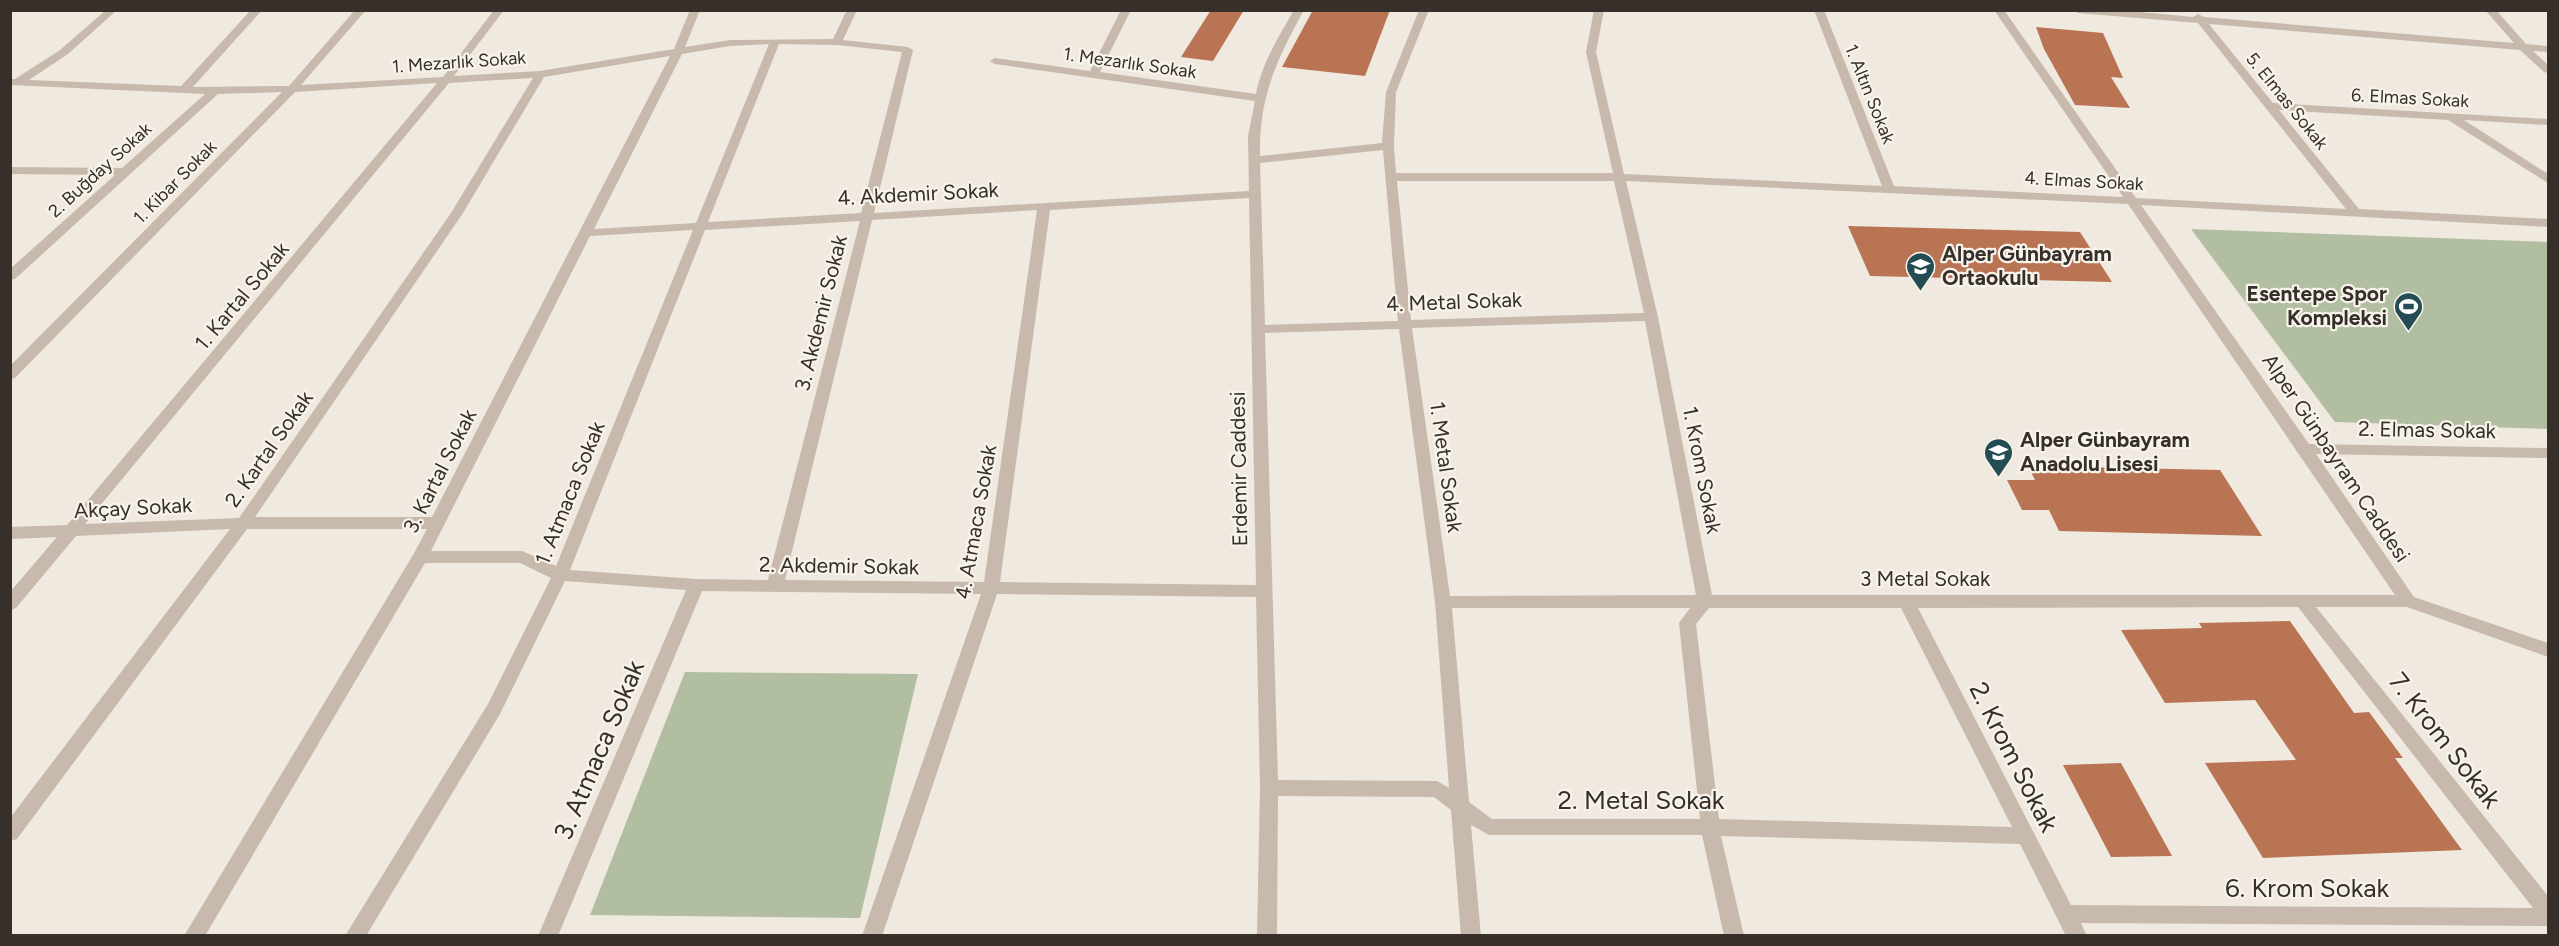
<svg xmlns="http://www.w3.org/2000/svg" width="2559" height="946" font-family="Figtree,sans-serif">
<rect width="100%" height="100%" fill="#f0e9df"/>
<!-- green -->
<g fill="#b2bea1">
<polygon points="2191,229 2548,242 2548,429 2335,422"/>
<polygon points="685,672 918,674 860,918 590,915"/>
</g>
<!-- building -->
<g fill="#b97454">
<polygon points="1211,10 1244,10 1213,61 1181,57"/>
<polygon points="1313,10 1390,10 1365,76 1282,67"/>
<polygon points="2036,27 2103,33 2123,78 2111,77 2130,108 2075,105 2044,49"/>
<polygon points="1848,226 2080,232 2112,282 1870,276"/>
<polygon points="2028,466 2220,470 2262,536 2059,531 2049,510 2022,510 2007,480 2035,480"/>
<polygon points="2290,621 2354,713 2369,712 2403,758 2395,758 2462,850 2263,858 2205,763 2296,760 2255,700 2165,703 2121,630 2202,628 2199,623"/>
<polygon points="2121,763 2172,856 2111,857 2063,765"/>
</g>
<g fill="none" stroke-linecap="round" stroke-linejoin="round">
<!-- minor -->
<path fill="#c7baac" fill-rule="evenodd" d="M106 10H117L68 54 29 80 181 86 251 10H262L193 87 289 86 355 10H366L301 85 443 77 494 10H504L454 76 540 71 674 49 690 10H700L685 47 730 40 833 39 847 10H857L843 40 908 47 913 50 874 213 1249 191 1248 136 1255 101 995 64 990 61 995 58 1090 71 1121 10H1131L1100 72 1256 94C1262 63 1278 38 1294 10H1304C1276 61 1259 97 1260 156L1382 143 1386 92 1419 10H1429L1396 92 1394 146 1396 173H1613L1586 52 1594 10H1604L1596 52 1624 174 1882 186 1814 10H1824L1894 186 2123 197 1994 10H2004L2136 198 2346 209 2198 23 2078 13 2073 10H2120L2193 17 2198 14 2204 17 2514 43 2485 10H2496L2526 44 2548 46V52L2533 51 2548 65V73L2544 72 2520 50 2209 24 2273 103 2548 119V125L2464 120 2548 174V183L2448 120 2279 110 2359 209 2548 219V227L2141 205 2309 444 2548 448V458L2316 454 2414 597 2548 643V657L2407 607H2316L2548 896V926L2081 923 2087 936H2066L2020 844 1721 836 1744 936H1724L1702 835H1489L1471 825 1481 936H1461L1451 810 1434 797 1278 796 1277 936H1257L1260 788 1256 597 997 594 882 936H862L981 594 702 591 558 936H538L686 590 565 581 500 714 366 936H345L488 704 551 578 520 563H425L205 936H184L413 555 427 529H247L17 839 10 841V818L230 529 76 536 16 608 10 610V592L57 537 10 539V527L67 525 437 83 295 92 15 378 10 379V366L282 92 218 94 15 279 10 280V269L115 175 10 174V167L122 168 205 94 10 85V79H15L60 50ZM769 44 696 223 594 229 682 54 730 46ZM779 44 837 45 902 52 861 213 708 222ZM670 56 432 517H255L463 213 544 77ZM533 78 451 213 239 518 85 524 449 83ZM1383 150 1398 321 1265 325 1260 163ZM1397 181H1614L1644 313 1411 320ZM1626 181 2128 204 2395 595H1712L1658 317ZM1249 198 1256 585 1000 582 1050 210ZM1037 210 984 582 785 580 872 220ZM860 221 768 580 696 579 570 570 705 230ZM693 230 556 566 522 551H431L590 236ZM1645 321 1696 595 1450 596 1412 328ZM1399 329 1435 602 1449 788 1437 781 1278 780 1265 333ZM2298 607 2533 908 2071 905 1918 608ZM1452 608H1690L1679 623 1700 819H1492L1469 802ZM1709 608H1901L2012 827 1719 819 1696 624Z"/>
</g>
<!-- icons -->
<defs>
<symbol id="school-pin" viewBox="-11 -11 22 30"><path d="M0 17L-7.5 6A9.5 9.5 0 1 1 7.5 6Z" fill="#244d53" stroke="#f8f3eb"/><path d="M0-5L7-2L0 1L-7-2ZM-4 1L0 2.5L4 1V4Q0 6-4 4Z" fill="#fff"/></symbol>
<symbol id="stadium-pin" viewBox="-11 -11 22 30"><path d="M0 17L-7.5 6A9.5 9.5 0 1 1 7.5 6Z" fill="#244d53" stroke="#f8f3eb"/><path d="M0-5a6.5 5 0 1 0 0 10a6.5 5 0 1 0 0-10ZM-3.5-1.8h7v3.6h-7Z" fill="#fff"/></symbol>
</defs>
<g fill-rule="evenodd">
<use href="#school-pin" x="1904" y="250" width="33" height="45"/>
<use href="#stadium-pin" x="2392" y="290" width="33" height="45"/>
<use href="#school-pin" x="1982" y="436" width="33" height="45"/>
</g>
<g text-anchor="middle" stroke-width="4.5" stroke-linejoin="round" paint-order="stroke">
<!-- far-street labels -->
<g font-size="18" fill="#362f2a" stroke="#f8f3eb">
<text transform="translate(459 62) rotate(-4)" y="6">1. Mezarlık Sokak</text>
<text transform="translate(1130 63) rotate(8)" y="6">1. Mezarlık Sokak</text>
<text transform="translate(1870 94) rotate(68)" y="6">1. Altın Sokak</text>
<text transform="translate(2410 98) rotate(3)" y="6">6. Elmas Sokak</text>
<text transform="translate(2287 101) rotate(51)" y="6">5. Elmas Sokak</text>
<text transform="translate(100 170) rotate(-42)" y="6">2. Buğday Sokak</text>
<text transform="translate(2084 181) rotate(3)" y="6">4. Elmas Sokak</text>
<text transform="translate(175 182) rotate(-45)" y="6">1. Kibar Sokak</text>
</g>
<!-- street labels -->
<g font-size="21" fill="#362f2a" stroke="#f8f3eb">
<text transform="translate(918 194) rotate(-3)" y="7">4. Akdemir Sokak</text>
<text transform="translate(242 296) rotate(-50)" y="7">1. Kartal Sokak</text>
<text transform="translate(1454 302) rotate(-2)" y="7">4. Metal Sokak</text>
<text transform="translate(821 313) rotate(-76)" y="7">3. Akdemir Sokak</text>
<text transform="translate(2427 430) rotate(1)" y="7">2. Elmas Sokak</text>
<text transform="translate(269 449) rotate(-55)" y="7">2. Kartal Sokak</text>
<text transform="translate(2336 458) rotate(56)" y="7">Alper Günbayram Caddesi</text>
<text transform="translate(1446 467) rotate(82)" y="7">1. Metal Sokak</text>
<text transform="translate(1239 469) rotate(-91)" y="7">Erdemir Caddesi</text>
<text transform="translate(1702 470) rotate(79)" y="7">1. Krom Sokak</text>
<text transform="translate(440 471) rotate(-63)" y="7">3. Kartal Sokak</text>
<text transform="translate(570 493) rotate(-68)" y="7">1. Atmaca Sokak</text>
<text transform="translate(133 508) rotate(-3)" y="7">Akçay Sokak</text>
<text transform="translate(976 522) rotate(-80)" y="7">4. Atmaca Sokak</text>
<text transform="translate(839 566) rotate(1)" y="7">2. Akdemir Sokak</text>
<text x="1925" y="586">3 Metal Sokak</text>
</g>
<!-- poi labels -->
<g font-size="21" font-weight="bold" fill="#362f2a" stroke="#f8f3eb" text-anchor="start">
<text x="1942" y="261">Alper Günbayram<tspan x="1942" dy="24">Ortaokulu</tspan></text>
<text x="2387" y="301" text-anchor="end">Esentepe Spor<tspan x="2387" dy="24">Kompleksi</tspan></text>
<text x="2020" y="447">Alper Günbayram<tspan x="2020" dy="24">Anadolu Lisesi</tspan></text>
</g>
<!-- near-street labels -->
<g font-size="26" fill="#362f2a" stroke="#f8f3eb">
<text transform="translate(2445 740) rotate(52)" y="9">7. Krom Sokak</text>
<text transform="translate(599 750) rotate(-67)" y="9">3. Atmaca Sokak</text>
<text transform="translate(2014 757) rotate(63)" y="9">2. Krom Sokak</text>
<text x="1641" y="809">2. Metal Sokak</text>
<text x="2307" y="897">6. Krom Sokak</text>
</g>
</g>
<!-- border -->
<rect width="2559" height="946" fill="none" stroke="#362f2a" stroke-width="24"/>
</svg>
